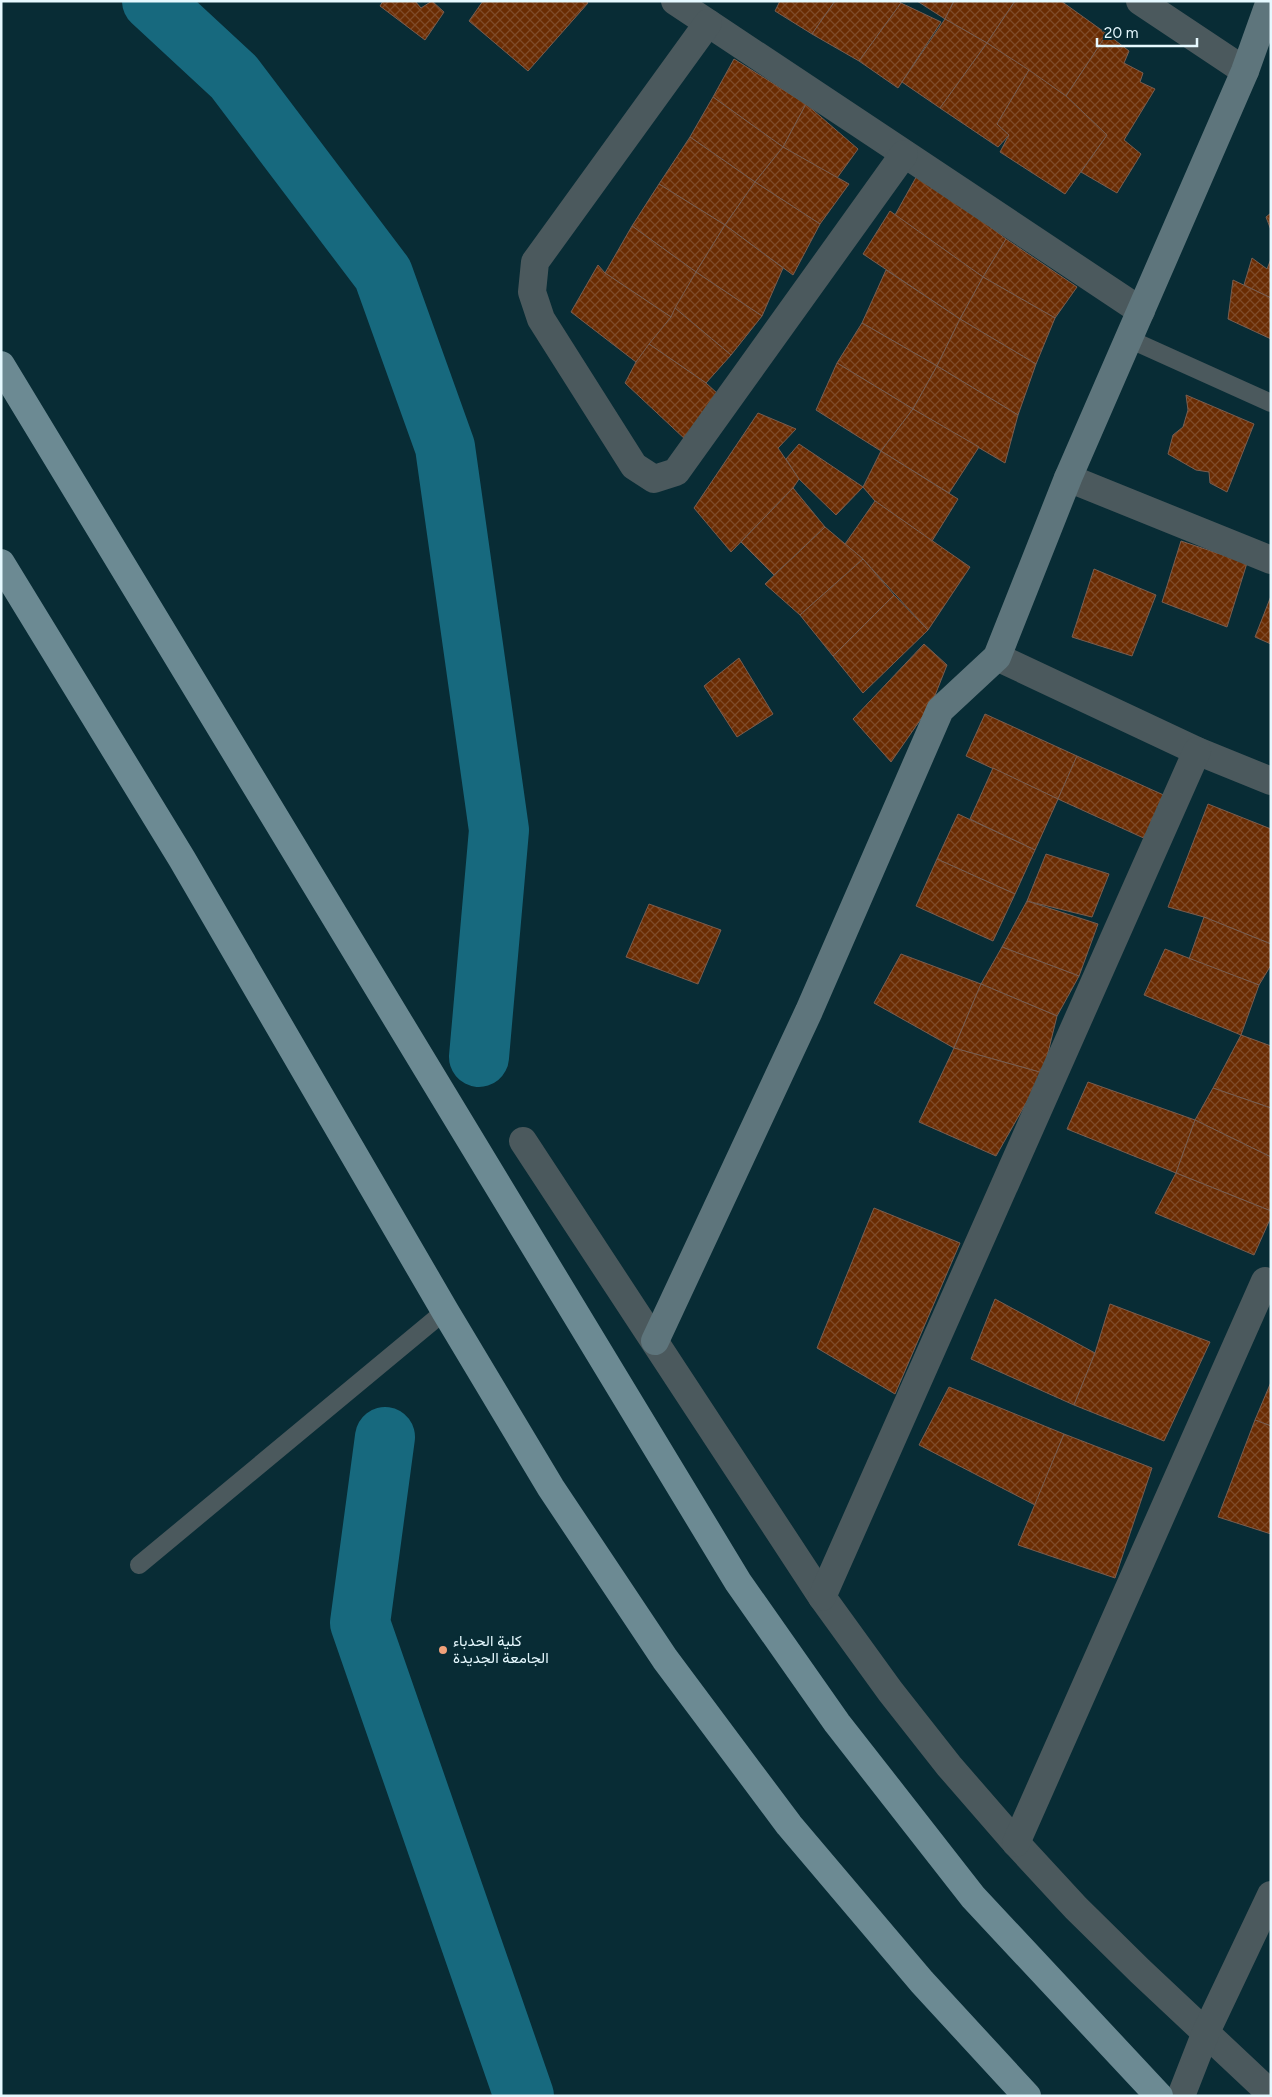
<svg xmlns="http://www.w3.org/2000/svg" width="1272" height="2097" font-family="Figtree,Vazirmatn,sans-serif">
<defs>
<pattern id="building-cross-hatch" width="8" height="8" patternUnits="userSpaceOnUse" patternTransform="scale(1.25)"><rect width="8" height="8" fill="#6a2c03"/><path d="M0 0l8 8M0 8l8-8" fill="none" stroke="#7f4b29"/></pattern>
</defs>
<rect width="100%" height="100%" fill="#082c35"/>
<g fill="none" stroke-linecap="round" stroke-linejoin="round">
<!-- river -->
<g stroke="#17697e" stroke-width="60">
<polyline points="152,1 234,77 383,274 445,447 499,830 479,1057"/>
<polyline points="385,1437 360,1623 524,2096"/>
</g>
</g>
<!-- building -->
<g fill="url(#building-cross-hatch)" stroke="#795d4f">
<polygon points="383,1 415,1 421,8 432,1 444,12 425,40 380,6"/>
<polygon points="483,1 586,1 588,3 528,71 469,21"/>
<polygon points="780,1 835,1 812,34 775,11"/>
<polygon points="835,1 898,1 901,3 859,61 812,34"/>
<polygon points="917,1 954,1 945,19"/>
<polygon points="954,1 1015,1 987,43 945,19"/>
<polygon points="1015,1 1061,1 1107,34 1066,96 987,43"/>
<polygon points="901,3 941,22 898,88 859,61"/>
<polygon points="945,19 987,43 940,108 902,82"/>
<polygon points="1107,34 1129,51 1124,63 1143,73 1140,82 1155,89 1124,140 1141,154 1117,193 1081,172 1107,135 1066,96"/>
<polygon points="987,43 1029,70 997,124 1009,135 998,147 940,108"/>
<polygon points="734,59 806,104 783,147 713,97"/>
<polygon points="1029,70 1066,96 1107,135 1065,194 1000,152 1009,135 997,124"/>
<polygon points="713,97 783,147 755,182 690,137"/>
<polygon points="806,104 858,149 837,178 783,147"/>
<polygon points="690,137 755,182 725,225 659,184"/>
<polygon points="783,147 849,184 820,224 755,182"/>
<polygon points="919,172 1006,239 983,277 895,215"/>
<polygon points="755,182 820,224 793,275 725,225"/>
<polygon points="659,184 725,225 696,272 632,226"/>
<polygon points="890,211 983,277 960,319 863,254"/>
<polygon points="1271,213 1271,230 1266,217"/>
<polygon points="725,225 783,268 762,316 696,272"/>
<polygon points="632,226 696,272 671,317 605,273"/>
<polygon points="1006,239 1077,287 1055,318 983,277"/>
<polygon points="1252,258 1267,269 1271,259 1271,298 1244,285"/>
<polygon points="598,265 605,273 671,317 636,362 571,312"/>
<polygon points="886,270 960,319 937,366 862,323"/>
<polygon points="696,272 762,316 731,355 675,308"/>
<polygon points="983,277 1055,318 1036,364 960,319"/>
<polygon points="1233,280 1271,298 1271,339 1228,319"/>
<polygon points="675,308 731,355 706,383 649,344 671,317"/>
<polygon points="960,319 1036,364 1018,415 937,366"/>
<polygon points="862,323 937,366 913,409 837,363"/>
<polygon points="649,344 706,383 718,394 687,441 625,383 636,362"/>
<polygon points="837,363 913,409 881,451 816,410"/>
<polygon points="937,366 1018,415 1005,463 913,409"/>
<polygon points="1186,395 1254,424 1227,492 1210,483 1209,472 1196,470 1168,454 1173,435 1183,427 1188,410"/>
<polygon points="913,409 979,447 949,493 881,451"/>
<polygon points="758,413 796,429 778,448 799,479 793,488 731,552 694,508"/>
<polygon points="799,444 863,487 836,515 799,479 786,459"/>
<polygon points="881,451 958,499 932,541 875,501 863,487"/>
<polygon points="793,488 825,527 774,575 741,542"/>
<polygon points="875,501 970,567 928,630 863,559 845,544"/>
<polygon points="825,527 863,559 800,615 765,584"/>
<polygon points="1181,541 1247,563 1227,627 1162,602"/>
<polygon points="863,559 894,595 833,656 800,615"/>
<polygon points="1094,569 1156,595 1132,656 1072,637"/>
<polygon points="894,595 928,630 863,693 833,656"/>
<polygon points="1271,596 1271,644 1255,637"/>
<polygon points="924,644 947,665 932,703 891,762 853,719"/>
<polygon points="739,658 773,714 737,737 704,686"/>
<polygon points="985,714 1077,756 1058,799 966,756"/>
<polygon points="1077,756 1168,797 1148,840 1058,799"/>
<polygon points="993,768 1058,799 1035,850 970,819"/>
<polygon points="1208,804 1271,829 1271,944 1204,917 1168,907"/>
<polygon points="958,814 1035,850 1015,894 937,859"/>
<polygon points="1046,854 1109,874 1092,917 1027,901"/>
<polygon points="937,859 1015,894 993,941 916,906"/>
<polygon points="1027,901 1098,924 1079,976 1002,947"/>
<polygon points="649,904 721,930 698,984 626,957"/>
<polygon points="1204,917 1271,944 1271,965 1259,985 1189,959"/>
<polygon points="1002,947 1079,976 1057,1016 981,984"/>
<polygon points="1165,949 1259,985 1241,1035 1144,995"/>
<polygon points="901,954 981,984 954,1048 874,1003"/>
<polygon points="981,984 1057,1016 1043,1073 954,1048"/>
<polygon points="1241,1035 1271,1046 1271,1108 1213,1088"/>
<polygon points="954,1048 1043,1073 996,1156 919,1122"/>
<polygon points="1088,1082 1195,1120 1176,1173 1067,1129"/>
<polygon points="1213,1088 1271,1108 1271,1157 1195,1120"/>
<polygon points="1195,1120 1271,1157 1271,1211 1176,1173"/>
<polygon points="1176,1173 1271,1211 1271,1217 1254,1255 1155,1213"/>
<polygon points="874,1208 960,1243 895,1394 817,1348"/>
<polygon points="995,1299 1095,1353 1074,1405 971,1359"/>
<polygon points="1110,1304 1210,1342 1164,1441 1074,1405 1095,1353"/>
<polygon points="1271,1382 1271,1426 1255,1420"/>
<polygon points="949,1387 1064,1434 1035,1505 919,1445"/>
<polygon points="1255,1420 1271,1426 1271,1534 1218,1517"/>
<polygon points="1064,1434 1152,1468 1115,1578 1018,1545"/>
</g>
<g fill="none" stroke-linecap="round" stroke-linejoin="round">
<!-- lane -->
<g stroke="#4b595d" stroke-width="18">
<polyline points="1129,339 1271,403"/>
<polyline points="139,1565 445,1311"/>
</g>
<!-- street -->
<g stroke="#4b595d" stroke-width="28">
<polyline points="675,1 1141,311"/>
<polyline points="1140,1 1245,71"/>
<polyline points="708,23 535,262 532,292 541,319 634,466 654,479 676,472 904,154"/>
<polyline points="1068,478 1271,560"/>
<polyline points="997,657 1197,751 1271,781"/>
<polyline points="523,1141 822,1597 890,1691 949,1766 1016,1843 1076,1908 1140,1971 1271,2094"/>
<polyline points="822,1597 1197,751"/>
<polyline points="1016,1843 1265,1281"/>
<polyline points="1181,2096 1206,2032 1271,1895"/>
</g>
<!-- secondary -->
<polyline stroke="#5e757c" stroke-width="28" points="655,1341 809,1011 940,710 997,657 1068,478 1245,71 1270,1"/>
<!-- primary -->
<g stroke="#6c8a93" stroke-width="28">
<polyline points="1,365 738,1582 837,1723 973,1897 1159,2096"/>
<polyline points="1,563 182,859 445,1311 551,1488 665,1659 789,1825 922,1982 1027,2096"/>
</g>
</g>
<!-- markers -->
<circle fill="#f0a27a" stroke="#082c35" stroke-width="2" cx="443" cy="1650" r="5"/>
<g text-anchor="middle" stroke-width="4.5" stroke-linejoin="round" paint-order="stroke">
<!-- poi labels -->
<g font-size="15" fill="#e6f9ff" stroke="#082c35" text-anchor="start">
<text x="453" y="1646">كلية الحدباء<tspan x="453" dy="17">الجامعة الجديدة</tspan></text>
</g>
</g>
<!-- border -->
<rect width="1272" height="2097" fill="none" stroke="#e6f9ff" stroke-width="5"/>
<!-- scale -->
<path d="M1097 38v8h100v-8" fill="none" stroke="#e6f9ff" stroke-width="2.5"/>
<text x="1104" y="38" font-size="15" fill="#e6f9ff" stroke="#082c35" stroke-width="4" paint-order="stroke">20 m</text>
</svg>
